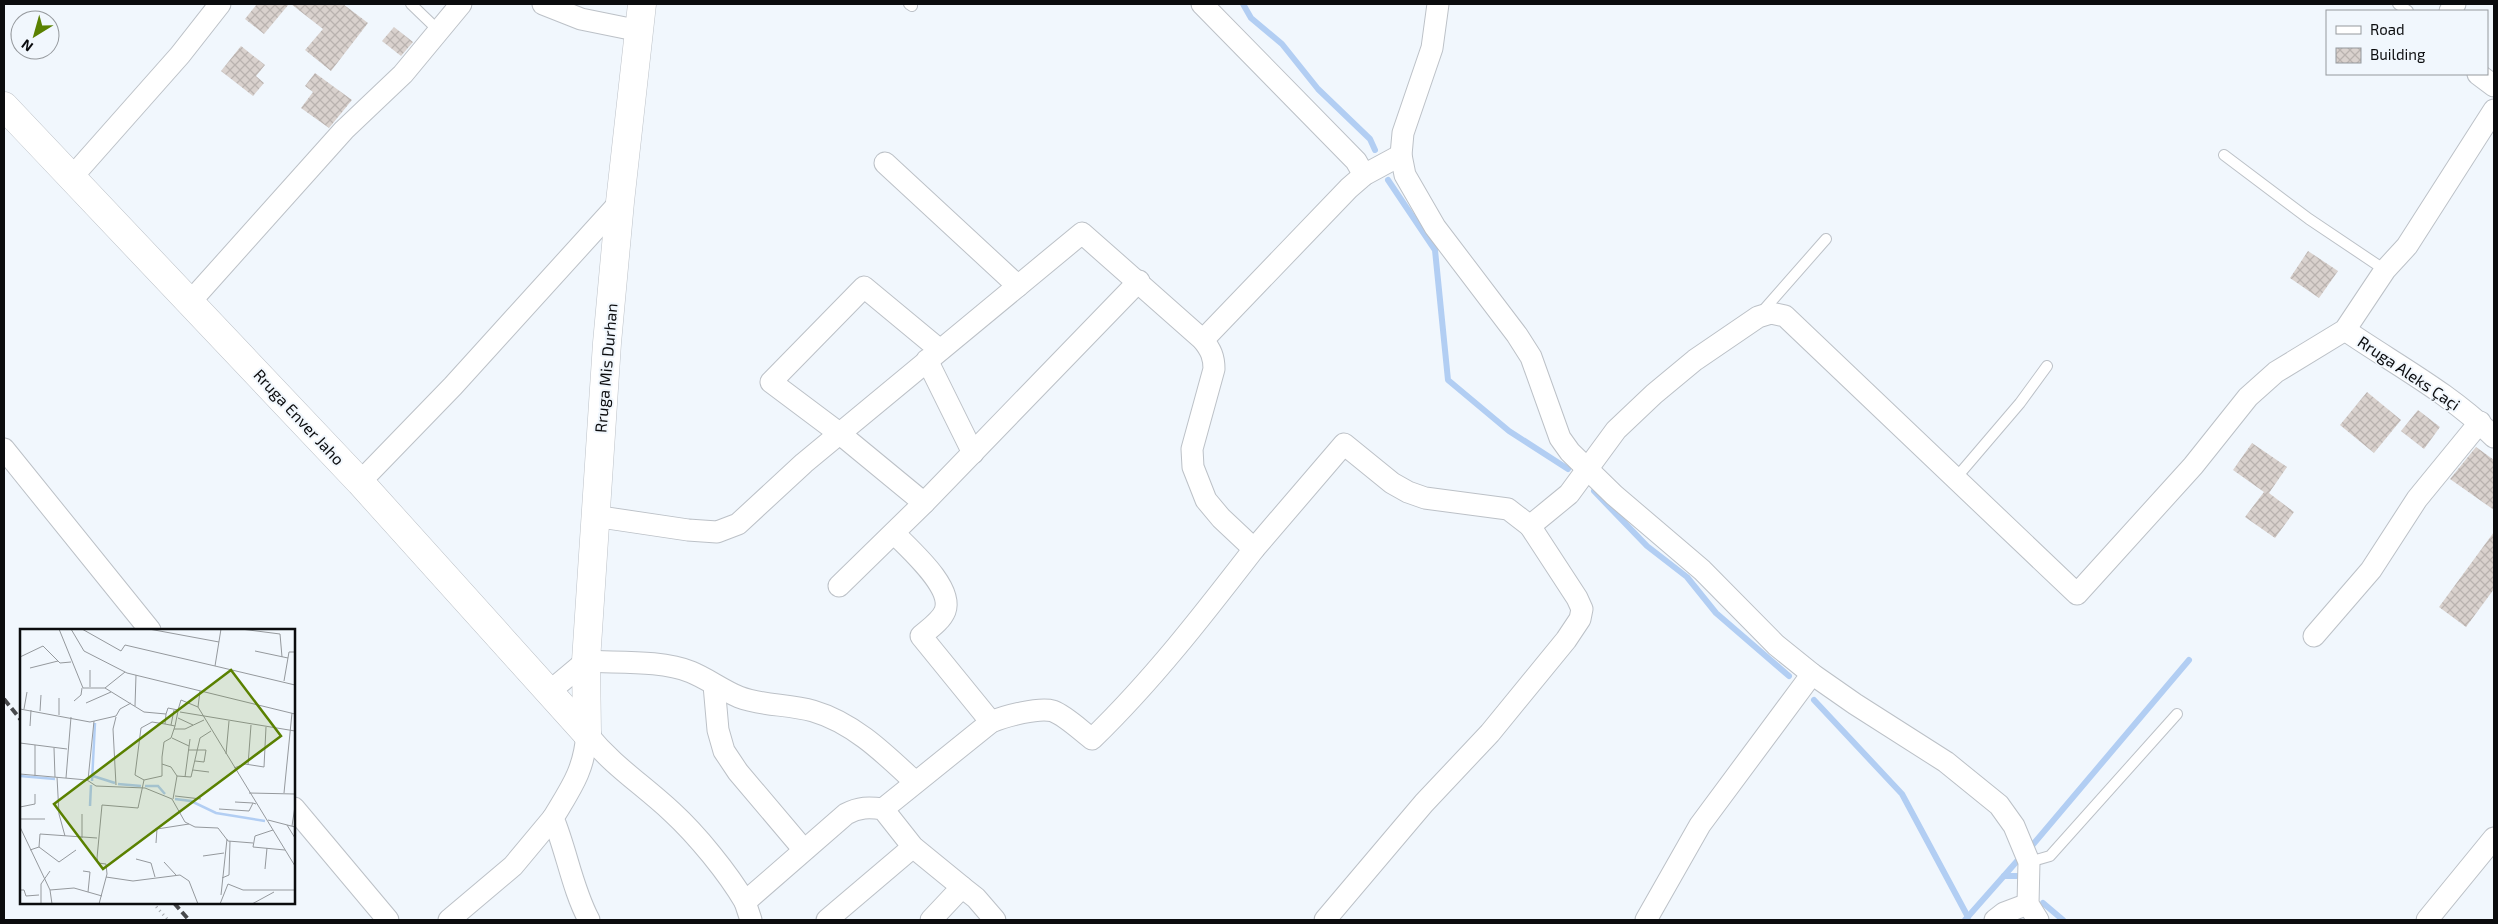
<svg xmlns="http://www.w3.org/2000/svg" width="2498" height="924" font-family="'Exo 2',sans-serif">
<defs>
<pattern id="building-cross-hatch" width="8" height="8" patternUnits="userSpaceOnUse" patternTransform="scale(1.25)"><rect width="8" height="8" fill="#d9d1cd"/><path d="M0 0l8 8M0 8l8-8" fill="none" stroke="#b9b2af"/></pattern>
</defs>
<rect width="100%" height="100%" fill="#f1f7fd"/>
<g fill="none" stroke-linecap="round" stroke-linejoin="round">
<!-- stream -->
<g stroke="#b2cef3" stroke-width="6">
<polyline points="1243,4 1251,18 1282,44 1318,89 1370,139 1375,150"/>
<polyline points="1388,180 1435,250 1448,380 1509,431 1568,469"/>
<polyline points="1594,491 1647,546 1687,577 1716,613 1789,676"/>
<polyline points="1814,700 1902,794 1968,917"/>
<polyline points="2030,848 2189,660"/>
<polyline points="2004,876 2017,876"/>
<polyline points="2043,903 2063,920"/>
<polyline points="1965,920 2018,860"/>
</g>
</g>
<!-- building -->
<g fill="url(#building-cross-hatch)">
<polygon points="257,4 289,4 264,34 245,19"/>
<polygon points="291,4 343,4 368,23 331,71 305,50 323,29"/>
<polygon points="394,27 413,42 401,56 382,41"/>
<polygon points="241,46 265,65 256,76 264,83 253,96 221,71"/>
<polygon points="315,73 352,100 329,128 301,108 313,92 305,86"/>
<polygon points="2308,251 2338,271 2319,298 2290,278"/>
<polygon points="2367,392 2401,420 2374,453 2340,425"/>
<polygon points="2418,410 2440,427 2424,449 2401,431"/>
<polygon points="2252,443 2287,467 2269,493 2294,512 2275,538 2245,517 2264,492 2233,470"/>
<polygon points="2476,447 2494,460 2494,510 2450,479"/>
<polygon points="2494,532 2494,589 2466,627 2439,607"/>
</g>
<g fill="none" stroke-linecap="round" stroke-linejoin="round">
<defs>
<g id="lane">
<polyline points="411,4 439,31"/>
<polyline points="909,4 912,6"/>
<polyline points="2398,4 2408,11"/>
<polyline points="2224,155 2309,219 2385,270"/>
<polyline points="1761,313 1826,239"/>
<polyline points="1956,478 2020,403 2047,366"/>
<polyline points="2029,862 2050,856 2177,714"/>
</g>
<g id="street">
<polyline points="543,4 581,19 640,31"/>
<polyline points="1202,4 1356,161 1364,175"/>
<polyline points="1438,4 1432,48 1403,133 1401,155 1405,175 1435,227 1517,335 1531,357 1560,438 1570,452 1614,495 1702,570 1776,645 1812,674 1855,704 1946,762 1999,805 2014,826 2029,862 2028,904 2038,920"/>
<polyline points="2450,11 2455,4"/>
<polyline points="2478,74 2494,86"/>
<polyline points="885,163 1018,286"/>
<polyline points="72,177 180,55 220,4"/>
<polyline points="190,302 344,130 403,74 461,4"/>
<path d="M2345 330C2396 365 2450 393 2494 437"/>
<polyline points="927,360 973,453"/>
<polyline points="4,449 150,630"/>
<polyline points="360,482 453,386 620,202"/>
<polyline points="924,503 839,433 771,382 864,287 940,350"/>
<polyline points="594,516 688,530 717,532 738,524 804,463 1082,233 1203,340"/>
<path d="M894 533C909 549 954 587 945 611 941 621 929 629 921 636L991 722"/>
<polyline points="1254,549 1344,444 1392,483 1408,492 1425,498 1508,509 1530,526"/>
<polyline points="839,586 924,503 1139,281"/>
<polyline points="2314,636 2371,570 2417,499 2480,422"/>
<polyline points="714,685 718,730 724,751 738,772 804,850"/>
<path d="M549 692 586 661C617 663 662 660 691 672 708 679 722 690 739 697 762 706 789 704 813 711 854 723 885 754 915 782"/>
<path d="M587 734C614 767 642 784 672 812 697 835 728 873 745 902"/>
<path d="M587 734C584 771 571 788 553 818 567 852 572 888 589 920"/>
<polyline points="294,808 388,920"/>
<path d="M883 809 991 722C1005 716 1039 707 1053 711 1066 716 1080 730 1092 739 1152 681 1203 615 1254 549L1221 518 1206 500 1193 467 1192 449 1214 369C1214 357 1211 350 1203 340L1349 188 1364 175 1401 155"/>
<polyline points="962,887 976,898 995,920"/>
<polyline points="449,920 513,866 553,818"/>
<path d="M751 920 745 902 846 814C859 807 869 807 883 809L913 847 962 887 931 920"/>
<polyline points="827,920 913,847"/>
<polyline points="1325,920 1424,803 1490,733 1566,640 1580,619 1582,609 1577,598 1530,526 1569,494 1616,430 1654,394 1695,360 1758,317 1771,313 1785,316 2077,594 2193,466 2248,397 2276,372 2345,330 2385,270 2407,246 2494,110"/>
<polyline points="1646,920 1700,825 1812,674"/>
<polyline points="1995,920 2004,913 2028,904"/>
<polyline points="2427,920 2494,838"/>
</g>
<g id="secondary">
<polyline points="4,106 360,482 587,734"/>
<polyline points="587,734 586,661 607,343 620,202 642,4"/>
</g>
</defs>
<!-- lane casing -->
<use href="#lane" stroke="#bcc1c7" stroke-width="12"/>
<!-- street casing -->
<use href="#street" stroke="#bcc1c7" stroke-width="23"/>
<!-- secondary casing -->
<use href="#secondary" stroke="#bcc1c7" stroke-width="29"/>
<!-- path -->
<polyline stroke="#a6aaaf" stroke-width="3" stroke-dasharray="1 4" stroke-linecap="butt" points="153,903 168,920"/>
<!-- lane -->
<use href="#lane" stroke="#fff" stroke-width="10"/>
<!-- street -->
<use href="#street" stroke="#fff" stroke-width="21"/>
<!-- secondary -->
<use href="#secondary" stroke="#fff" stroke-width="28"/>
<!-- rail -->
<g stroke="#484a4d" stroke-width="4" stroke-dasharray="8 4" stroke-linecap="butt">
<polyline points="4,699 21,720"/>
<polyline points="174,903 189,920"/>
</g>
</g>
<g text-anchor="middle" stroke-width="4" stroke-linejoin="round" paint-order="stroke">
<!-- street labels -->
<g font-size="16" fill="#0b0c0e" stroke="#f1f7fd">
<text transform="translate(606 368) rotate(-85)" y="6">Rruga Mis Durhan</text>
<text transform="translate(2409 373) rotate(34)" y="6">Rruga Aleks Çaçi</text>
<text transform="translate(299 417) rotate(47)" y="6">Rruga Enver Jaho</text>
</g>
</g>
<!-- overview -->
<g transform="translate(20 629)">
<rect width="275" height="275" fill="#f1f7fd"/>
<path fill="none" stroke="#b2cef3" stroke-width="2.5" d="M0 147 35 150M73 147 95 154M72 152 75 94M98 155 121 157M125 157H138L145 165M155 170 171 172 196 184 245 192M70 177 71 156"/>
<path fill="none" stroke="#95999d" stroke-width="1" d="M39 0 63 59H85L124 83 146 85 148 79 158 81 161 71 178 78 275 237M51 0 64 22 107 44 275 85M62 0 101 22 105 16 195 37M129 0 199 13M201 0 195 37 275 56M221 0 260 5 262 28M235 22 268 29M0 28 23 17 40 34 51 33M10 39 38 32M264 52 269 23H275M70 58V41M85 59 105 43M39 69V86M54 72 61 66 62 59M66 74 91 63M115 77 116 46M178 78 180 62M0 80 70 93 96 87 100 80 111 74M4 80 7 63M20 82 21 66M160 83 275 102M146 85 145 95 155 97 158 82M158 89 173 96M151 96 154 81M10 97 11 81M154 100H165L184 91M152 109 169 117M0 114 47 120M34 119 35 148M168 121H186L184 133 175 132M206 125 209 92M228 136 231 96M214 139 225 135 244 138 246 98M173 141 189 143M0 145 67 151 76 157 125 159 152 170 165 193 175 198 198 199 208 212 233 214M15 147V116M157 147 171 148 180 109 191 102M37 148 39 185 45 207M165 148 170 110M46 149 51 88M68 151 74 92M124 151 142 147V135M96 156 93 100 96 88M229 164 275 165M264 164 272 84M155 167 181 170M153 170 157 147 151 138 142 135V128L144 113 151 109 155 97M215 173 233 174M0 178 15 175V165M199 180 229 182 233 174 236 175M0 190H25M248 191 275 198M267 196 275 209M272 197 275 177M0 198 30 261 32 275M253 201 235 207 233 218 265 221M62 209V185M136 214 137 200 169 195M19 218 39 233 56 221M10 221 19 218 20 205 77 209M183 227 204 224M116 230 131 234 135 248M144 233 156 246M245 240 247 219M63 242 70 243 68 263M86 248 113 252 160 246 169 252 178 275M202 249 209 246 210 212M0 261H4L6 267 19 266M30 261 54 259 82 267M201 266 207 210M21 275V255L30 242M79 275 87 245 86 235 78 234 77 229 82 176 118 179 124 151 115 146 121 99 132 93 145 95M200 275 208 255 223 261H275M232 275 254 263"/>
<path fill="#5a8100" fill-opacity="0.15" stroke="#5a8100" stroke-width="2.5" d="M211 41 261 107 83 240 34 175Z"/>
<rect width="275" height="275" fill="none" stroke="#0b0c0e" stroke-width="2.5"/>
</g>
<!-- border -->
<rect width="2498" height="924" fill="none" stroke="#0b0c0e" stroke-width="10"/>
<!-- legend -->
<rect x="2326" y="10" width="162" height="65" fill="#f1f7fd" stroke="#95999d"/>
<rect x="2336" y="26" width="25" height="8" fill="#ffffff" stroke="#95999d"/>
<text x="2370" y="35" font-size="15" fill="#0b0c0e">Road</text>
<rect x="2336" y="48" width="25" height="15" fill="url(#building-cross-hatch)" stroke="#95999d"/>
<text x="2370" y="60" font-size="15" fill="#0b0c0e">Building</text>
<!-- north arrow -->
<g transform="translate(35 35) rotate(217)"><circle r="24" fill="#f1f7fd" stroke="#95999d"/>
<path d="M0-4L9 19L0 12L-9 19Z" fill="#5a8100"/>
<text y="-8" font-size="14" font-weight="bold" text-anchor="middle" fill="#0b0c0e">N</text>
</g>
</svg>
